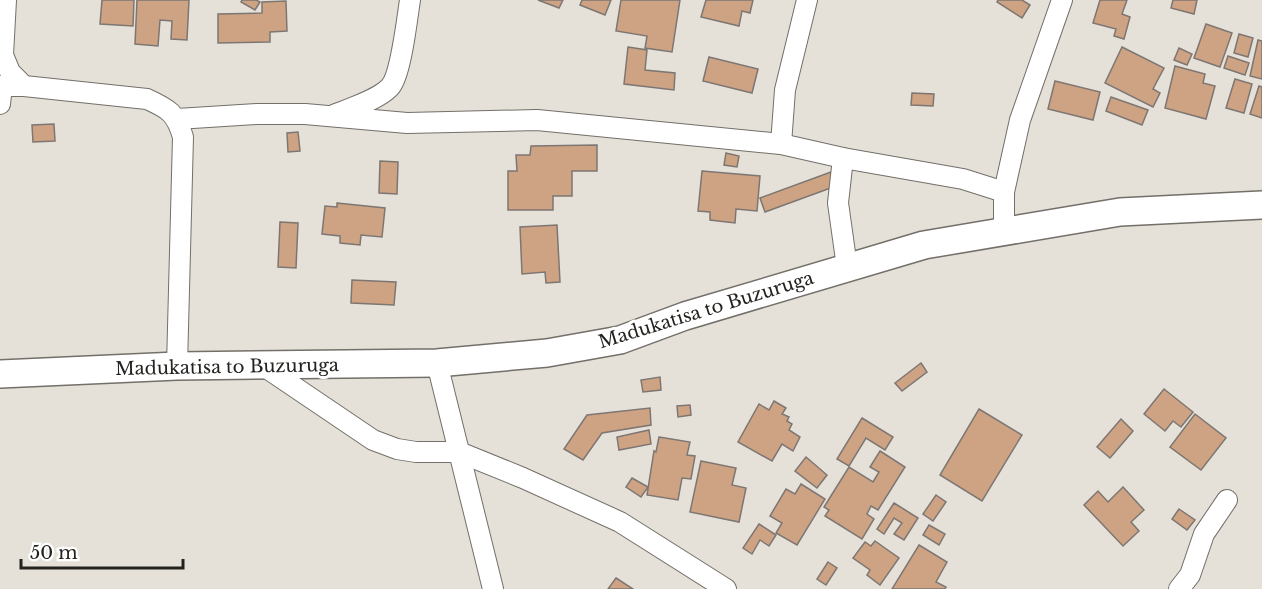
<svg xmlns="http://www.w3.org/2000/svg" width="1262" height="589" font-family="'Libre Baskerville',serif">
<rect width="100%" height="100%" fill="#e5e1d9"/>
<!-- building -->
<g fill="#cea383" stroke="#7d7672" stroke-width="1.5">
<polygon points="102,0 134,0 133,26 100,24"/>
<polygon points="137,0 189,0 187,40 171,39 172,21 160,20 158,46 135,44"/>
<polygon points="242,0 256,0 260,2 255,10 241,2"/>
<polygon points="538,0 563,0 559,8"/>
<polygon points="582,0 611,0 605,15 580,5"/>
<polygon points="621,0 680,0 672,52 645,48 647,36 616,31"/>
<polygon points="706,0 753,0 750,13 742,11 739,26 701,17"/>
<polygon points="998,0 1022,0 1030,5 1022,18 997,2"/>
<polygon points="1100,0 1127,0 1122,14 1130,17 1124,39 1114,36 1116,29 1093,23"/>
<polygon points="1173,0 1197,0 1194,14 1171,8"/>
<polygon points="286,1 287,31 270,32 270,42 218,43 218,14 262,13 262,2"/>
<polygon points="1206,24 1232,33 1220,67 1194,58"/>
<polygon points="1239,34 1253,38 1248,57 1234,53"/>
<polygon points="1258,40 1262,41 1262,79 1250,76"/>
<polygon points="628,47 647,50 645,70 675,73 674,90 624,84"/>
<polygon points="1122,47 1164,68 1153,89 1160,93 1153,107 1105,83"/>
<polygon points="1179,48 1192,54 1187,65 1174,60"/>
<polygon points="1228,56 1249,63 1245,75 1224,68"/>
<polygon points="709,57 758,69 752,93 703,81"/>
<polygon points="1175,66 1205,74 1203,83 1215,86 1206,119 1165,108"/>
<polygon points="1235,79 1252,84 1244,113 1226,108"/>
<polygon points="1055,81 1100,92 1093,120 1048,109"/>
<polygon points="1259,86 1262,87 1262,118 1250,114"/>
<polygon points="912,93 934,94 933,106 911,105"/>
<polygon points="1111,97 1148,110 1142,125 1106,111"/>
<polygon points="54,124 55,141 33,142 32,125"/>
<polygon points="298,132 300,151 288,152 287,133"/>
<polygon points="597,145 597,171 572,171 572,196 553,196 553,210 508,210 508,171 517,171 516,155 530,155 531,146"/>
<polygon points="726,153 739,156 737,167 724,165"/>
<polygon points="380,161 398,162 397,194 379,193"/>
<polygon points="702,171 760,176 757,211 736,209 735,223 710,220 710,212 698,211"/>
<polygon points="831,172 836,186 765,212 760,198"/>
<polygon points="337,203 385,208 382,237 361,235 360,245 340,243 340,236 322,234 325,206 337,207"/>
<polygon points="280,222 298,223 296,268 278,267"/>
<polygon points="557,225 560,282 546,283 545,272 522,274 520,227"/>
<polygon points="352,280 396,282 394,305 351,303"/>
<polygon points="921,363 927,372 902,391 895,383"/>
<polygon points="660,377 661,390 643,392 641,380"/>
<polygon points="1164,389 1193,412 1181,427 1173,421 1165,431 1144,414"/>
<polygon points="774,401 786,408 782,414 789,417 787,421 792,424 789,430 800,437 793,451 782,444 772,461 738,442 759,404 769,410"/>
<polygon points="690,405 691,415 678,417 677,406"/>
<polygon points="650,408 651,425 602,433 583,460 564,449 587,415"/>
<polygon points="979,409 1022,435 982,501 940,475"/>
<polygon points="1195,414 1226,438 1201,470 1170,447"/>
<polygon points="862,418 893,437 885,450 866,438 849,466 837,459"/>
<polygon points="1121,419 1133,431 1110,458 1097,447"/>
<polygon points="649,430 651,444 619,450 617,437"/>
<polygon points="659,437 690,442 687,455 695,456 691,479 682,478 678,500 647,495 654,451 656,452"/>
<polygon points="880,451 905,467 878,510 871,506 867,514 874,519 862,539 825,516 829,510 824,507 849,467 873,482 879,472 870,467"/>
<polygon points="806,457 827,475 817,488 795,471"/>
<polygon points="701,461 736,468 732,485 746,488 739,522 690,512"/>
<polygon points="632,478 648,487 641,497 626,487"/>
<polygon points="801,484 825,499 797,545 776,533 782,523 770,516 786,489 795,494"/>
<polygon points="1123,487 1144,510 1131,522 1139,531 1123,546 1084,505 1098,491 1108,502"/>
<polygon points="936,495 946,502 933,521 923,514"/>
<polygon points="894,503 918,518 904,540 894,534 902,523 894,518 884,534 877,529"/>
<polygon points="1179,509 1195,520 1187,530 1172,519"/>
<polygon points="759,524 776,535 769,546 760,540 752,554 743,548"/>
<polygon points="929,525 945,534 939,545 923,535"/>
<polygon points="875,541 899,558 880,585 867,575 870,570 853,558 865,542 871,546"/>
<polygon points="919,545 947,562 936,582 946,587 945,589 892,589"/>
<polygon points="828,562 837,568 826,585 817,579"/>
<polygon points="616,578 633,589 608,589"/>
</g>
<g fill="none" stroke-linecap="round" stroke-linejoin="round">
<defs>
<g id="minor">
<path d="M6 0 3 55 10 72 24 86 147 99C169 109 176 113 183 137L177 366"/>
<polyline points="0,86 24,86"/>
<polyline points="0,104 2,86"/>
<path d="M331 116C348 109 378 100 390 87 401 75 407 19 410 0"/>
<polyline points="177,119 257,114 305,114 407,123 537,120 781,144 843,158 963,179 1004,192"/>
<polyline points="781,144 785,90 807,0"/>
<polyline points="843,158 838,203 847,267"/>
<polyline points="1004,230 1004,192 1020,120 1062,0"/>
<polyline points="437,363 493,589"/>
<polyline points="262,365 373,440 397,449 416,452 459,452 523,478 620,522 726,589"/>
<polyline points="1179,589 1190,575 1204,534 1227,500"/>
</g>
<polyline id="secondary" points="0,374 177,366 437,363 547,353 620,340 685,316 924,245 1120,212 1262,205"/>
</defs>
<!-- minor casing -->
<use href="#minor" stroke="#736f69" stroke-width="22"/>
<!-- secondary casing -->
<use href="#secondary" stroke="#736f69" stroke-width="30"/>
<!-- minor -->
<use href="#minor" stroke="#fff" stroke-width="20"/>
<!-- secondary -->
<use href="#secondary" stroke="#fff" stroke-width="27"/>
</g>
<g text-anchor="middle" stroke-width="6" stroke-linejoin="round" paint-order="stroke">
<!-- street labels -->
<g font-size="18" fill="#24221f" stroke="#fff">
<text transform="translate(706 310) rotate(-17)" y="6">Madukatisa to Buzuruga</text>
<text transform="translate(227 367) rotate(-1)" y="6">Madukatisa to Buzuruga</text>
</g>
</g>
<!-- scale -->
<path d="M21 559v9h162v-9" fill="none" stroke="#24221f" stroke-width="3"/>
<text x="30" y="559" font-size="18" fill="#24221f" stroke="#ffffff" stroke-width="4.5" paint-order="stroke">50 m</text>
</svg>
